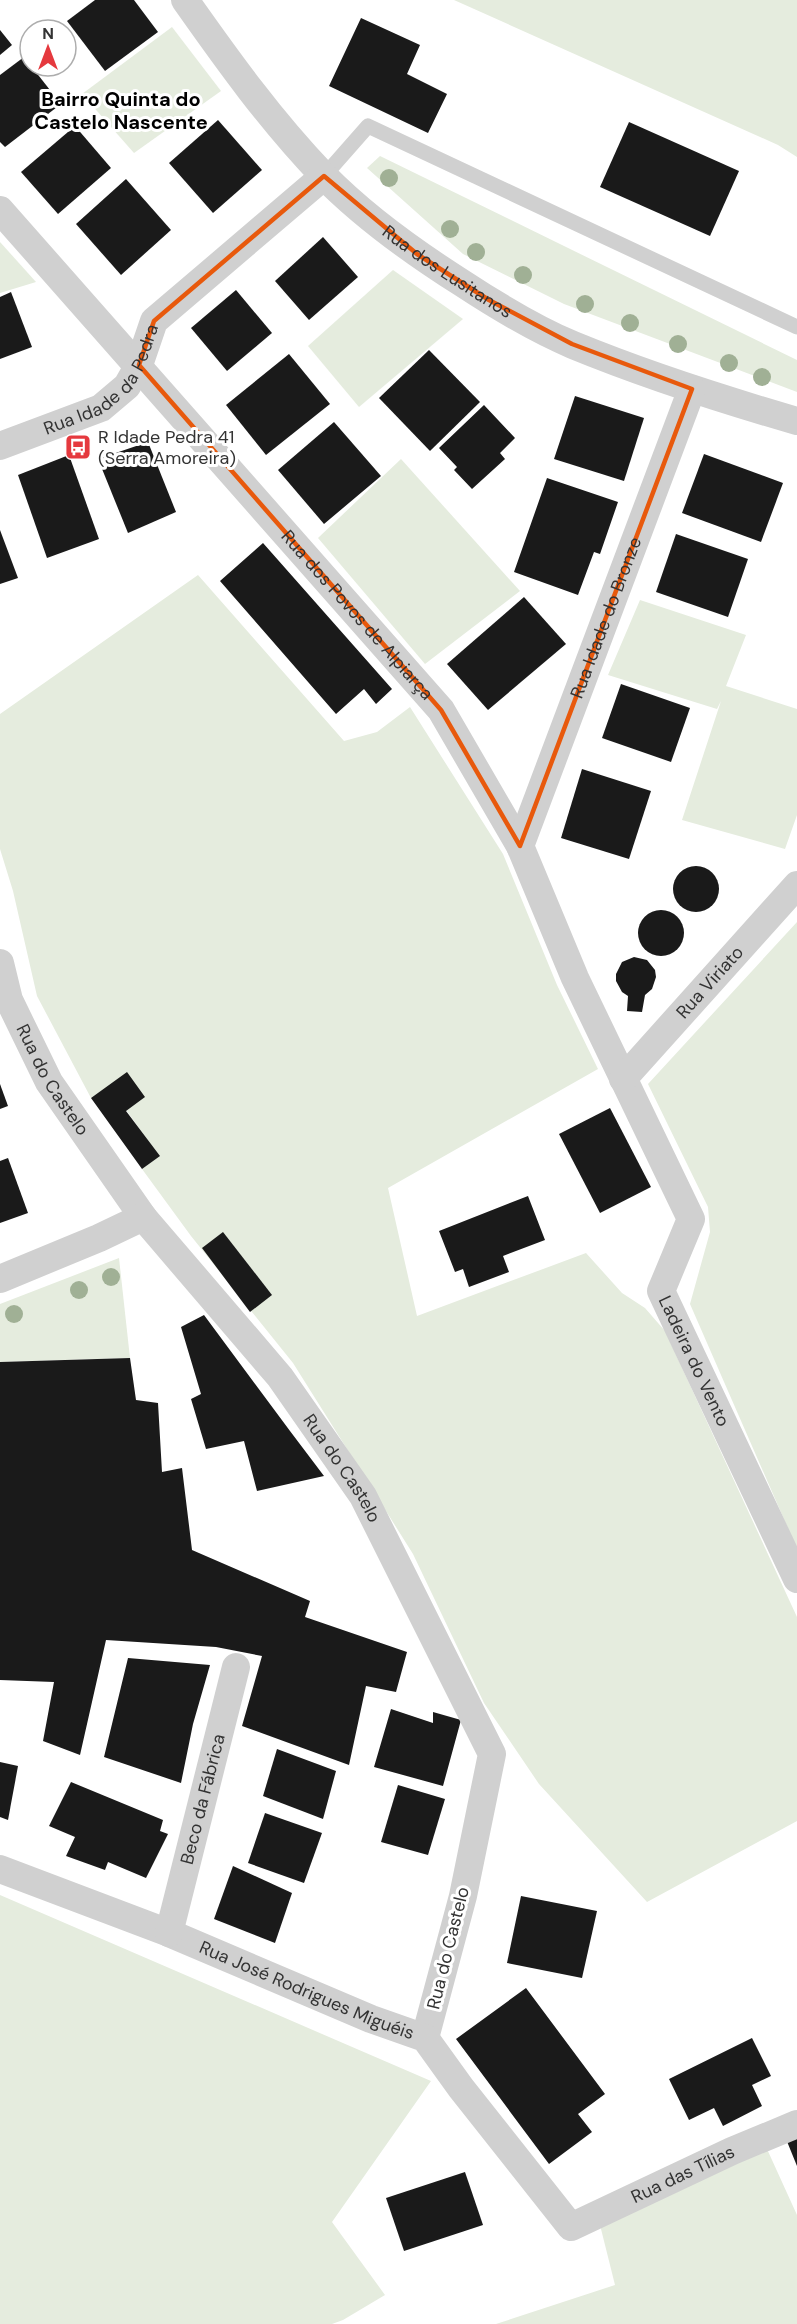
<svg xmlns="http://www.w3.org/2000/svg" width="797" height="2324" font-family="'DM Sans',sans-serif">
<rect width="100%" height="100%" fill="#fff"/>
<!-- green -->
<g fill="#e5ecde">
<polygon points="454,0 797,0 797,157 778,145"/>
<polygon points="172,27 221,91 134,153 82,94"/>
<polygon points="380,156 797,360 797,392 564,304 463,254 367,168"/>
<polygon points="0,242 36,282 0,293"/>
<polygon points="393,270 463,319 359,407 308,346"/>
<polygon points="401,459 520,591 425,664 318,538"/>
<polygon points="198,575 344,741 377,732 410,707 503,854 557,985 598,1069 388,1188 417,1316 586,1253 622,1293 645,1308 665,1331 797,1617 797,1821 647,1902 539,1784 484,1703 413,1554 293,1363 191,1236 142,1169 159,1156 109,1086 91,1098 37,996 13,891 0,849 0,714"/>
<polygon points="640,600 746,635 726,686 797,709 797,815 785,849 682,820 721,701 717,709 608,675"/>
<polygon points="797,922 797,1549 690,1304 710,1232 708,1207 648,1084"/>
<polygon points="119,1258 130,1358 0,1362 0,1304"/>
<polygon points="0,1895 431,2081 332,2222 385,2295 343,2320 332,2324 0,2324"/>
<polygon points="767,2149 797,2215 797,2324 496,2324 615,2285 600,2225"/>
</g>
<!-- building -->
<g fill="#1a1a1a">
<polygon points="95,0 134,0 158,32 105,71 67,21"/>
<polygon points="361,18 420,45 407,74 447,94 428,133 329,86"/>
<polygon points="0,30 12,45 0,55"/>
<polygon points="24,57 61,104 5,147 0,142 0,75"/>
<polygon points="218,120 262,170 213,213 169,163"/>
<polygon points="629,122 739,171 710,236 600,187"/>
<polygon points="75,126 111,168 58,214 21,172"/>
<polygon points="126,179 171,230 121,275 76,224"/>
<polygon points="323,237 358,277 309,320 275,281"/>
<polygon points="236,290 272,333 227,371 191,328"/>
<polygon points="11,292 32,347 0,359 0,297"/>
<polygon points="429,350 480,402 430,451 379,398"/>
<polygon points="289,354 330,404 266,455 226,405"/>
<polygon points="575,396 644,418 624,481 554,459"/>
<polygon points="484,405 515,438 500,453 505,459 472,489 454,470 457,467 439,448"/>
<polygon points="334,422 381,476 324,524 278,470"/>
<polygon points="148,442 176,512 128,533 98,459"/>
<polygon points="704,454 783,483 761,542 682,513"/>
<polygon points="69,455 99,539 47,558 18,475"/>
<polygon points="547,478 618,502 600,554 594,552 578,595 514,572"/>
<polygon points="0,530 18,578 0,584"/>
<polygon points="676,534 748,559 728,617 656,592"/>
<polygon points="263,543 392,689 376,704 364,689 336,714 220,581"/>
<polygon points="524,597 566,644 488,710 447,664"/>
<polygon points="621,684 690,708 671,762 602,738"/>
<polygon points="582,769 651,791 629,859 561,838"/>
<circle cx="696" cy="889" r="23"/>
<circle cx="661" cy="933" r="23"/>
<polygon points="634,957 647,960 655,970 656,977 652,989 645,995 642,1012 627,1011 628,996 622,992 616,981 616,974 622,962"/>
<polygon points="127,1072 145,1097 126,1111 160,1156 142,1169 91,1098"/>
<polygon points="0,1084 8,1106 0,1109"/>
<polygon points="610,1108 651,1187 600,1213 559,1134"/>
<polygon points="8,1158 28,1213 0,1223 0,1161"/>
<polygon points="528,1196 545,1240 503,1256 509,1272 469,1287 463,1269 455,1272 439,1231"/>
<polygon points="223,1232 272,1295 250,1312 202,1248"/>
<polygon points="204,1315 290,1431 324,1476 257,1491 244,1441 206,1449 191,1399 201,1394 181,1327"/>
<polygon points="130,1358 136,1400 158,1403 162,1472 182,1468 192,1550 310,1601 305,1617 407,1652 396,1692 366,1686 349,1765 242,1726 262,1656 216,1647 106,1640 80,1755 43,1741 54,1682 0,1680 0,1362"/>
<polygon points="128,1658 210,1665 193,1724 181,1783 104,1757"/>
<polygon points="391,1709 433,1723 433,1712 461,1720 443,1786 374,1767"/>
<polygon points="277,1749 336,1771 323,1819 263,1796"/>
<polygon points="0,1762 18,1766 8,1820 0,1817"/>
<polygon points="71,1782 163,1820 160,1831 168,1834 146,1878 108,1862 105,1870 66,1856 75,1837 49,1826"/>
<polygon points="398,1785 445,1799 428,1855 381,1842"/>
<polygon points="265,1813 322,1833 304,1883 248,1863"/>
<polygon points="233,1866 292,1893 275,1943 214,1919"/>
<polygon points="521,1896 597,1911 582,1978 507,1963"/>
<polygon points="526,1988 605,2094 578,2114 592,2132 549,2164 456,2039"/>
<polygon points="752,2038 771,2076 752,2085 762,2106 723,2126 714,2108 689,2120 669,2079"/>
<polygon points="797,2134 797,2166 786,2139"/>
<polygon points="465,2172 483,2225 404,2251 386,2198"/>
</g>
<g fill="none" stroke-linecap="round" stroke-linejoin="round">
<!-- service -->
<polyline stroke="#d0d0d0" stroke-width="15" points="324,176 368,126 797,327"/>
<!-- minor -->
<g stroke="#d0d0d0" stroke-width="28">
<path id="s1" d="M185 0C228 61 271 121 323 175 364 217 413 252 462 283 497 306 535 329 573 345 646 375 721 399 797 421"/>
<path id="s2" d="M0 210 441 710 520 846 575 978 691 1219 661 1291 797 1579"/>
<path id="s3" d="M0 446 101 408 127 386 139 365 154 321 324 176"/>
<path id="s4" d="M520 846 692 389"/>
<path id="s5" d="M0 963 9 1000 49 1082 143 1217 280 1377 363 1496 492 1754 463 1896 425 2038"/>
<path id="s6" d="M623 1079 797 885"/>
<polyline points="0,1279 99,1238 143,1217"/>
<path id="s7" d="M0 1869 169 1933 371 2019 425 2038 461 2088 571 2227 732 2151 797 2124"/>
<path id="s8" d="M169 1933 236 1667"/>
</g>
</g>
<!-- trees -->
<g fill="#a0b095">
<circle cx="389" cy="178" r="9"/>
<circle cx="450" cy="229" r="9"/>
<circle cx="476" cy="252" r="9"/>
<circle cx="523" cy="275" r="9"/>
<circle cx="585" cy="304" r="9"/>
<circle cx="630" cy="323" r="9"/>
<circle cx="678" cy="344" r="9"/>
<circle cx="729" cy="363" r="9"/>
<circle cx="762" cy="377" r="9"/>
<circle cx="111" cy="1277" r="9"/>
<circle cx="79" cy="1290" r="9"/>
<circle cx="14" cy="1314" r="9"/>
</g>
<!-- marked area -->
<path fill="none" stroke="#e8590c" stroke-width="4.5" stroke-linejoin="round" d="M324 176 417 254 489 300 572 344 692 389 520 846 441 710 139 365 154 321Z"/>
<!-- icons -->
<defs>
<symbol id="bus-square" viewBox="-11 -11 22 22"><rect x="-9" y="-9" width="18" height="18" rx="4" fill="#e5393e" stroke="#fff"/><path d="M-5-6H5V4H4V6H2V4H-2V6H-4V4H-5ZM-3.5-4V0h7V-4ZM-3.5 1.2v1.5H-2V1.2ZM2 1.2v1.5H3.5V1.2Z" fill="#fff"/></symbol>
</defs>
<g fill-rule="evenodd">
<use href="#bus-square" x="63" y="432" width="30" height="30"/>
</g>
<g text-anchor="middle" stroke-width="6" stroke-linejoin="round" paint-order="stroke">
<!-- street labels -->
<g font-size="18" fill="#333" stroke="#fff">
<text dy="6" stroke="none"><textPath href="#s1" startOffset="381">Rua dos Lusitanos</textPath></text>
<text dy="6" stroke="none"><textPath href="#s3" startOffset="128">Rua Idade da Pedra</textPath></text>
<text dy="6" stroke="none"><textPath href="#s2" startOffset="540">Rua dos Povos de Alpiarça</textPath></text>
<text dy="6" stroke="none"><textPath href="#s4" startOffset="244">Rua Idade do Bronze</textPath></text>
<text dy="6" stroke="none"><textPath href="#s6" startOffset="130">Rua Viriato</textPath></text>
<text dy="6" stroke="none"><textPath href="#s5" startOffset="129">Rua do Castelo</textPath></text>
<text dy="6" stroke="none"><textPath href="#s2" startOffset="1390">Ladeira do Vento</textPath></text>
<text dy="6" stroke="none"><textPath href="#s5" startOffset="615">Rua do Castelo</textPath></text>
<text dy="6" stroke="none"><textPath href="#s8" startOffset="138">Beco da Fábrica</textPath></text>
<text transform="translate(448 1948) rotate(-76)" y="6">Rua do Castelo</text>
<text dy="6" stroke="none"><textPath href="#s7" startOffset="330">Rua José Rodrigues Miguéis</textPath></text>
<text dy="6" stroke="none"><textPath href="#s7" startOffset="820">Rua das Tílias</textPath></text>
</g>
<!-- poi labels -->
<g font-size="18" fill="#333" stroke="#fff" text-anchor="start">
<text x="98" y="443">R Idade Pedra 41<tspan x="98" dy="21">(Serra Amoreira)</tspan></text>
</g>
<!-- neighbourhood labels -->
<g font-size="20" font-weight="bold" fill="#000" stroke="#fff">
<text x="121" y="106">Bairro Quinta do<tspan x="121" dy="23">Castelo Nascente</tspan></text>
</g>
</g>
<!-- north arrow -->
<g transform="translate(48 48)"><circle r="28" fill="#ffffff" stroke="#adadad" stroke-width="1.5"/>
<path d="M0-4.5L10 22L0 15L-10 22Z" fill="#e5393e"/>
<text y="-9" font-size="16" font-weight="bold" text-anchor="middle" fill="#333333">N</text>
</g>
</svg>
